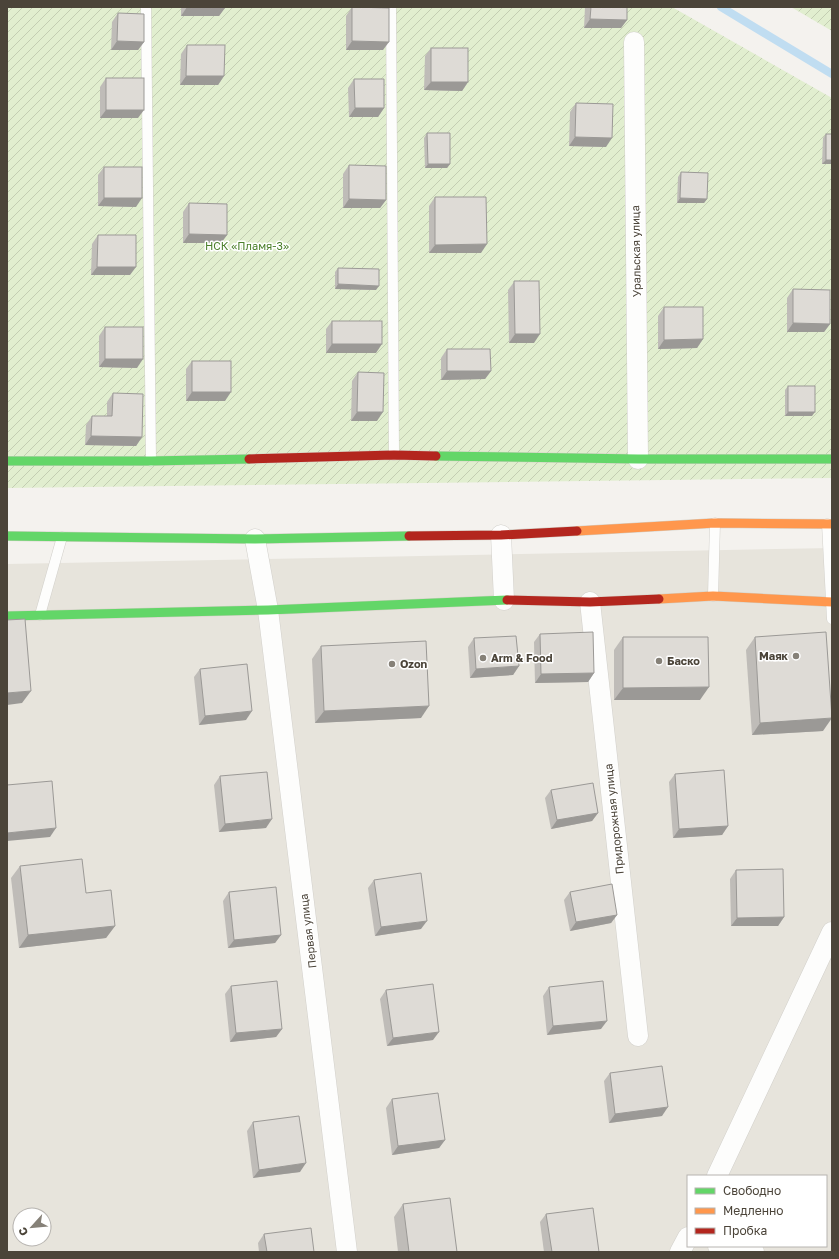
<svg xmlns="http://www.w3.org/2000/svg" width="839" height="1259" font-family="'Golos Text',sans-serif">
<defs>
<pattern id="garden-furrows" width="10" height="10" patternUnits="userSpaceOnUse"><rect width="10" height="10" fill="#e1eecf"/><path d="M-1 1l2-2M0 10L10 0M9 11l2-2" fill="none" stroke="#c3cdb2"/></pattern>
</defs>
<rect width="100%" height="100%" fill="#f4f2ee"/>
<!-- residential -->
<path fill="#e7e4dc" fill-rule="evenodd" d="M832 548V1252H7V564ZM688 1176H826V1246H688ZM20 1215H44V1239H20Z"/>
<!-- garden -->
<g fill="url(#garden-furrows)">
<polygon points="7,7 672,7 832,98 832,478 7,488"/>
<polygon points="791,7 832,7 832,31"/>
</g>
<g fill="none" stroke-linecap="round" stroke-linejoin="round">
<!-- stream -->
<polyline stroke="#c0ddf1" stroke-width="8" points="721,7 832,74"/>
<defs>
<g id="lane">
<polyline points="146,7 151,461"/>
<polyline points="391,7 394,455"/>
<polyline points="827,524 832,619"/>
<polyline points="713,596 715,523"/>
<polyline points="40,615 62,537"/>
</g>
<g id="street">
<polyline points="634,42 638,459"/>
<polyline points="501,535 504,600"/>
<polyline points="255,539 268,610 347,1252"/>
<polyline points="590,602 638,1036"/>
<polyline points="717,1176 832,932"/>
<polyline points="718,1246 754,1252"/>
<polyline points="680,1252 688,1237"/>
</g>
<g id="fast">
<polyline points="436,456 638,459 832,459"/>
<polyline points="7,461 151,461 249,459"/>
<polyline points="7,536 255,539 409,536"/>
<polyline points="7,616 268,610 507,600"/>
</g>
<g id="slow">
<polyline points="577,531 715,523 832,524"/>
<polyline points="659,599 713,596 832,602"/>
</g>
<g id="jam">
<polyline points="249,459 394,455 436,456"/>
<polyline points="409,536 501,535 577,531"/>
<polyline points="507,600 590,602 659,599"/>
</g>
</defs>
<!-- lane casing -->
<use href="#lane" stroke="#d2d0cb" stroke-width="11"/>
<!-- street casing -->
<use href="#street" stroke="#d2d0cb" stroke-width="21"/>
<!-- fast casing -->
<use href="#fast" stroke="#d3cfc5" stroke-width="10"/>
<!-- slow casing -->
<use href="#slow" stroke="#d3cfc5" stroke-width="10"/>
<!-- jam casing -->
<use href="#jam" stroke="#d3cfc5" stroke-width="10"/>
<!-- lane -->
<use href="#lane" stroke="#fdfdfc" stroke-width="10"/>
<!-- street -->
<use href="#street" stroke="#fdfdfc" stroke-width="20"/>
<!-- fast -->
<use href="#fast" stroke="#63d668" stroke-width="9"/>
<!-- slow -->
<use href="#slow" stroke="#ff974d" stroke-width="9"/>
<!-- jam -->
<use href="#jam" stroke="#b3261e" stroke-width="9"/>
</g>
<!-- wall -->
<g fill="#bfbcb8">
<polygon points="181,7 225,7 219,16 181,16"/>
<polygon points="352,7 383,50 346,50 346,16"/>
<polygon points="585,7 627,7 627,20 621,28 584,28"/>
<polygon points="118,13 144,42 138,50 111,50 112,22"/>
<polygon points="187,45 224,76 218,85 180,85 181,54"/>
<polygon points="431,48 468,82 462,91 424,90 425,56"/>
<polygon points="106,78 138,118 100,118 100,87"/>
<polygon points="354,79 384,108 378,117 349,117 348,88"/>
<polygon points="576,103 606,147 569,146 570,112"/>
<polygon points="427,133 450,164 447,168 425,168 424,138"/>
<polygon points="826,134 832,134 832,164 822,164 823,138"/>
<polygon points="349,165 386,200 380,208 343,208 343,174"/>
<polygon points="104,167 136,207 98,206 98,175"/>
<polygon points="681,172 707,199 704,203 677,203 678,177"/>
<polygon points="435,197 481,253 429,253 429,206"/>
<polygon points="189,203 227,235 221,243 183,243 183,212"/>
<polygon points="98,235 130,275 91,275 92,244"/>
<polygon points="338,268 376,290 335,289 335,272"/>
<polygon points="514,282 534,343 509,343 508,290"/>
<polygon points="793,289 830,324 824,332 787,332 787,298"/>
<polygon points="664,307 703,339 697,348 658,349 658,316"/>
<polygon points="332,321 376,353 326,353 326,329"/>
<polygon points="105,327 137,368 99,367 99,336"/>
<polygon points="447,349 491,371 485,379 441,380 441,358"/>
<polygon points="192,361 225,401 186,401 186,369"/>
<polygon points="358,372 377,421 351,421 352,381"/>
<polygon points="788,386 812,416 785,416 785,390"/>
<polygon points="113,393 142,437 136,446 85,445 86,425 92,416 107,416 107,402"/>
<polygon points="540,634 594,673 588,682 535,683 534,642"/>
<polygon points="623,637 700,700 614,700 614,650"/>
<polygon points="755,637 823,731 752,735 746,650"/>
<polygon points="474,638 519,666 513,675 470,678 468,647"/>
<polygon points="321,646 421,718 315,723 312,659"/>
<polygon points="200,669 246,720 199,725 194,677"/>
<polygon points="675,774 728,826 722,835 673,838 669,782"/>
<polygon points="220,776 266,828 219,832 214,785"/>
<polygon points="551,790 598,813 592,821 551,829 545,798"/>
<polygon points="20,866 86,893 115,926 106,938 19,948 11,878"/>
<polygon points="736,870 784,917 778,926 731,926 730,879"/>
<polygon points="374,880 421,929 375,936 368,888"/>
<polygon points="229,892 281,935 275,943 228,948 223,901"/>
<polygon points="570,892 617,915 611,923 570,931 564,900"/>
<polygon points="231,986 282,1029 276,1037 230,1042 225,994"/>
<polygon points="549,987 601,1029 547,1035 543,996"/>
<polygon points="386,990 433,1040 387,1046 380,999"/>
<polygon points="610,1073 662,1116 609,1123 604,1081"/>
<polygon points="392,1099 445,1140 439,1148 392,1155 386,1108"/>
<polygon points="253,1122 300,1172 253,1178 247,1131"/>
<polygon points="403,1204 457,1252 398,1252 394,1217"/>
<polygon points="546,1214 599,1252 544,1252 540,1222"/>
<polygon points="264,1234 314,1252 259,1252 258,1243"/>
</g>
<!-- shaded-wall -->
<g fill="#9b9996">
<polygon points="187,7 225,8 219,16 181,16"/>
<polygon points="590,19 627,20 621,28 584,28"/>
<polygon points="117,41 144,42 138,50 111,50"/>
<polygon points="352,41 389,42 383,50 346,50"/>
<polygon points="186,76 224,76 218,85 180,85"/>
<polygon points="431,82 468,82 462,91 424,90"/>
<polygon points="355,108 384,108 378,117 349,117"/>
<polygon points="106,110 144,110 138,118 100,118"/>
<polygon points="575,137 612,138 606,147 569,146"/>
<polygon points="826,160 832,160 832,164 822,164"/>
<polygon points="428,164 450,164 447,168 425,168"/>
<polygon points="104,198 142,198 136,207 98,206"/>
<polygon points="680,198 707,199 704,203 677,203"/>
<polygon points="349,199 386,200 380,208 343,208"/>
<polygon points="189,234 227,235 221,243 183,243"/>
<polygon points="487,244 481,253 429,253 435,245"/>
<polygon points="97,267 136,267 130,275 91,275"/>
<polygon points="338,284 379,286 376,290 335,289"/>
<polygon points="793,323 830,324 824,332 787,332"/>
<polygon points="515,334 540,334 534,343 509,343"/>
<polygon points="703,339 697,348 658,349 664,340"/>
<polygon points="332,344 382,344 376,353 326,353"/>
<polygon points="105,359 143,359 137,368 99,367"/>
<polygon points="447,371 491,371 485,379 441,380"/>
<polygon points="192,392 231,392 225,401 186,401"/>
<polygon points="357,412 383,412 377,421 351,421"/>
<polygon points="788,412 815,412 812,416 785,416"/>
<polygon points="91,436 142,437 136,446 85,445"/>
<polygon points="519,666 513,675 470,678 476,669"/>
<polygon points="594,673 588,682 535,683 541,674"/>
<polygon points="709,687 700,700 614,700 623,688"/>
<polygon points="31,691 22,703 7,705 7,693"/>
<polygon points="429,706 421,718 315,723 324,711"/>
<polygon points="252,711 246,720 199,725 205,716"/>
<polygon points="832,718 823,731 752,735 760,723"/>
<polygon points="598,813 592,821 551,829 557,820"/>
<polygon points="272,819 266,828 219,832 225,824"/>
<polygon points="728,826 722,835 673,838 679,829"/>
<polygon points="56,828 50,837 7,841 7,833"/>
<polygon points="617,915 611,923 570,931 576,922"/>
<polygon points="784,917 778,926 731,926 737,918"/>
<polygon points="427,921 421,929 375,936 381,927"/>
<polygon points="115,926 106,938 19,948 28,935"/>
<polygon points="281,935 275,943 228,948 234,940"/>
<polygon points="607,1021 601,1029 547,1035 553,1026"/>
<polygon points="282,1029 276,1037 230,1042 236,1033"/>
<polygon points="439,1032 433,1040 387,1046 393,1038"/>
<polygon points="668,1107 662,1116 609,1123 615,1114"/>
<polygon points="445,1140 439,1148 392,1155 398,1146"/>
<polygon points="306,1163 300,1172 253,1178 259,1170"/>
</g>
<!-- building -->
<g fill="#dedbd6" stroke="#9b9996">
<polygon points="187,7 225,7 225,8"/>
<polygon points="352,7 389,8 389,42 352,41"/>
<polygon points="591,7 627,7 627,20 590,19"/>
<polygon points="118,13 144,14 144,42 117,41"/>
<polygon points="187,45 225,45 224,76 186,76"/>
<rect x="431" y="48" width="37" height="34"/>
<rect x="106" y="78" width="38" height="32"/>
<polygon points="354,79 384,79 384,108 355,108"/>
<polygon points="576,103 613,104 612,138 575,137"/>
<polygon points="427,133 450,133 450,164 428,164"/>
<rect x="826" y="134" width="6" height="26"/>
<polygon points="349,165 386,166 386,200 349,199"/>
<rect x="104" y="167" width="38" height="31"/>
<polygon points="681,172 708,173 707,199 680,198"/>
<polygon points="435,197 486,197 487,244 435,245"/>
<polygon points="189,203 227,204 227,235 189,234"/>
<polygon points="98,235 136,235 136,267 97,267"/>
<polygon points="338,268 379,269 379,286 338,284"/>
<polygon points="514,281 539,281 540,334 515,334"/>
<polygon points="793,289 830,290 830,324 793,323"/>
<polygon points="664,307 703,307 703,339 664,340"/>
<rect x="332" y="321" width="50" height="23"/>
<rect x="105" y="327" width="38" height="32"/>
<polygon points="447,349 490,349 491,371 447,371"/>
<rect x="192" y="361" width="39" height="31"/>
<polygon points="358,372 384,373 383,412 357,412"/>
<rect x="788" y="386" width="27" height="26"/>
<polygon points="113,393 143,394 142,437 91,436 92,416 112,416"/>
<polygon points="25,619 31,691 7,693 7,620"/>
<polygon points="593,632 594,673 541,674 540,634"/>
<polygon points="826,632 832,718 760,723 755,637"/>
<polygon points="516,636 519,666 476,669 474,638"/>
<polygon points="623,637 708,637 709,687 623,688"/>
<polygon points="426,641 429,706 324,711 321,646"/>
<polygon points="247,664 252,711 205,716 200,669"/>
<polygon points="724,770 728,826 679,829 675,774"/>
<polygon points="267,772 272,819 225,824 220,776"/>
<polygon points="52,781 56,828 7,833 7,785"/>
<polygon points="593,783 598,813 557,820 551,790"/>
<polygon points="82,859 86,893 111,890 115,926 28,935 20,866"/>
<polygon points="783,869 784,917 737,918 736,870"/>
<polygon points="421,873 427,921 381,927 374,880"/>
<polygon points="612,884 617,915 576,922 570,892"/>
<polygon points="276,887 281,935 234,940 229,892"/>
<polygon points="277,981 282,1029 236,1033 231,986"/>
<polygon points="603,981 607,1021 553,1026 549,987"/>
<polygon points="433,984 439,1032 393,1038 386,990"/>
<polygon points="662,1066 668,1107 615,1114 610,1073"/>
<polygon points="438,1093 445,1140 398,1146 392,1099"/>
<polygon points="299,1116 306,1163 259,1170 253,1122"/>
<polygon points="450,1198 457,1252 409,1252 403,1204"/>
<polygon points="593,1208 599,1252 552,1252 546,1214"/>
<polygon points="311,1228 314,1252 267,1252 264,1234"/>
</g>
<!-- markers -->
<g fill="#868178" stroke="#fff" stroke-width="1.5">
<circle cx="796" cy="656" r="4"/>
<circle cx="483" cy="658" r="4"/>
<circle cx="659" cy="661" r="4"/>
<circle cx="392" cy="664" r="4"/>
</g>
<g text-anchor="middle" stroke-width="3" stroke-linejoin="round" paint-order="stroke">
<!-- park labels -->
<g font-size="11" fill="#4a7f2a" stroke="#fff">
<text x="247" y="250">НСК «Пламя-3»</text>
</g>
<!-- street labels -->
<g font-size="11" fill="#4b4439" stroke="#fff">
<text transform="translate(636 251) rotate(-91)" y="4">Уральская улица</text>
<text transform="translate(614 819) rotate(-96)" y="4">Придорожная улица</text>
<text transform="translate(308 931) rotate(-97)" y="4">Первая улица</text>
</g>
<!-- poi labels -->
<g font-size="11" font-weight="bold" fill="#4b4439" stroke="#fff" text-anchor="start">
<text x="788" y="660" text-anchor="end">Маяк</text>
<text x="491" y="662">Arm &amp; Food</text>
<text x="667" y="665">Баско</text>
<text x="400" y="668">Ozon</text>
</g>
</g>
<!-- border -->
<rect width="839" height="1259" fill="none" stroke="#4b4439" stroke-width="16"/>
<!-- legend -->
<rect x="687" y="1175" width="140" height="72" fill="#ffffff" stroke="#b7b4b0"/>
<rect x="695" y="1188" width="20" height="6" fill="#63d668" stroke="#b7b4b0"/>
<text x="723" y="1195" font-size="12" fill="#4b4439">Свободно</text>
<rect x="695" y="1208" width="20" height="6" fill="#ff974d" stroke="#b7b4b0"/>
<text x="723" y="1215" font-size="12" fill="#4b4439">Медленно</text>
<rect x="695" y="1228" width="20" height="6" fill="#b3261e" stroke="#b7b4b0"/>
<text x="723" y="1235" font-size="12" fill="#4b4439">Пробка</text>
<!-- north arrow -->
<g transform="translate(32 1227) rotate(243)"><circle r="19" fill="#ffffff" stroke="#b7b4b0"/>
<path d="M0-3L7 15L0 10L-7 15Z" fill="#868178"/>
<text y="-6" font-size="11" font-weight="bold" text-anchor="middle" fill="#4b4439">С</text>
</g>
</svg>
